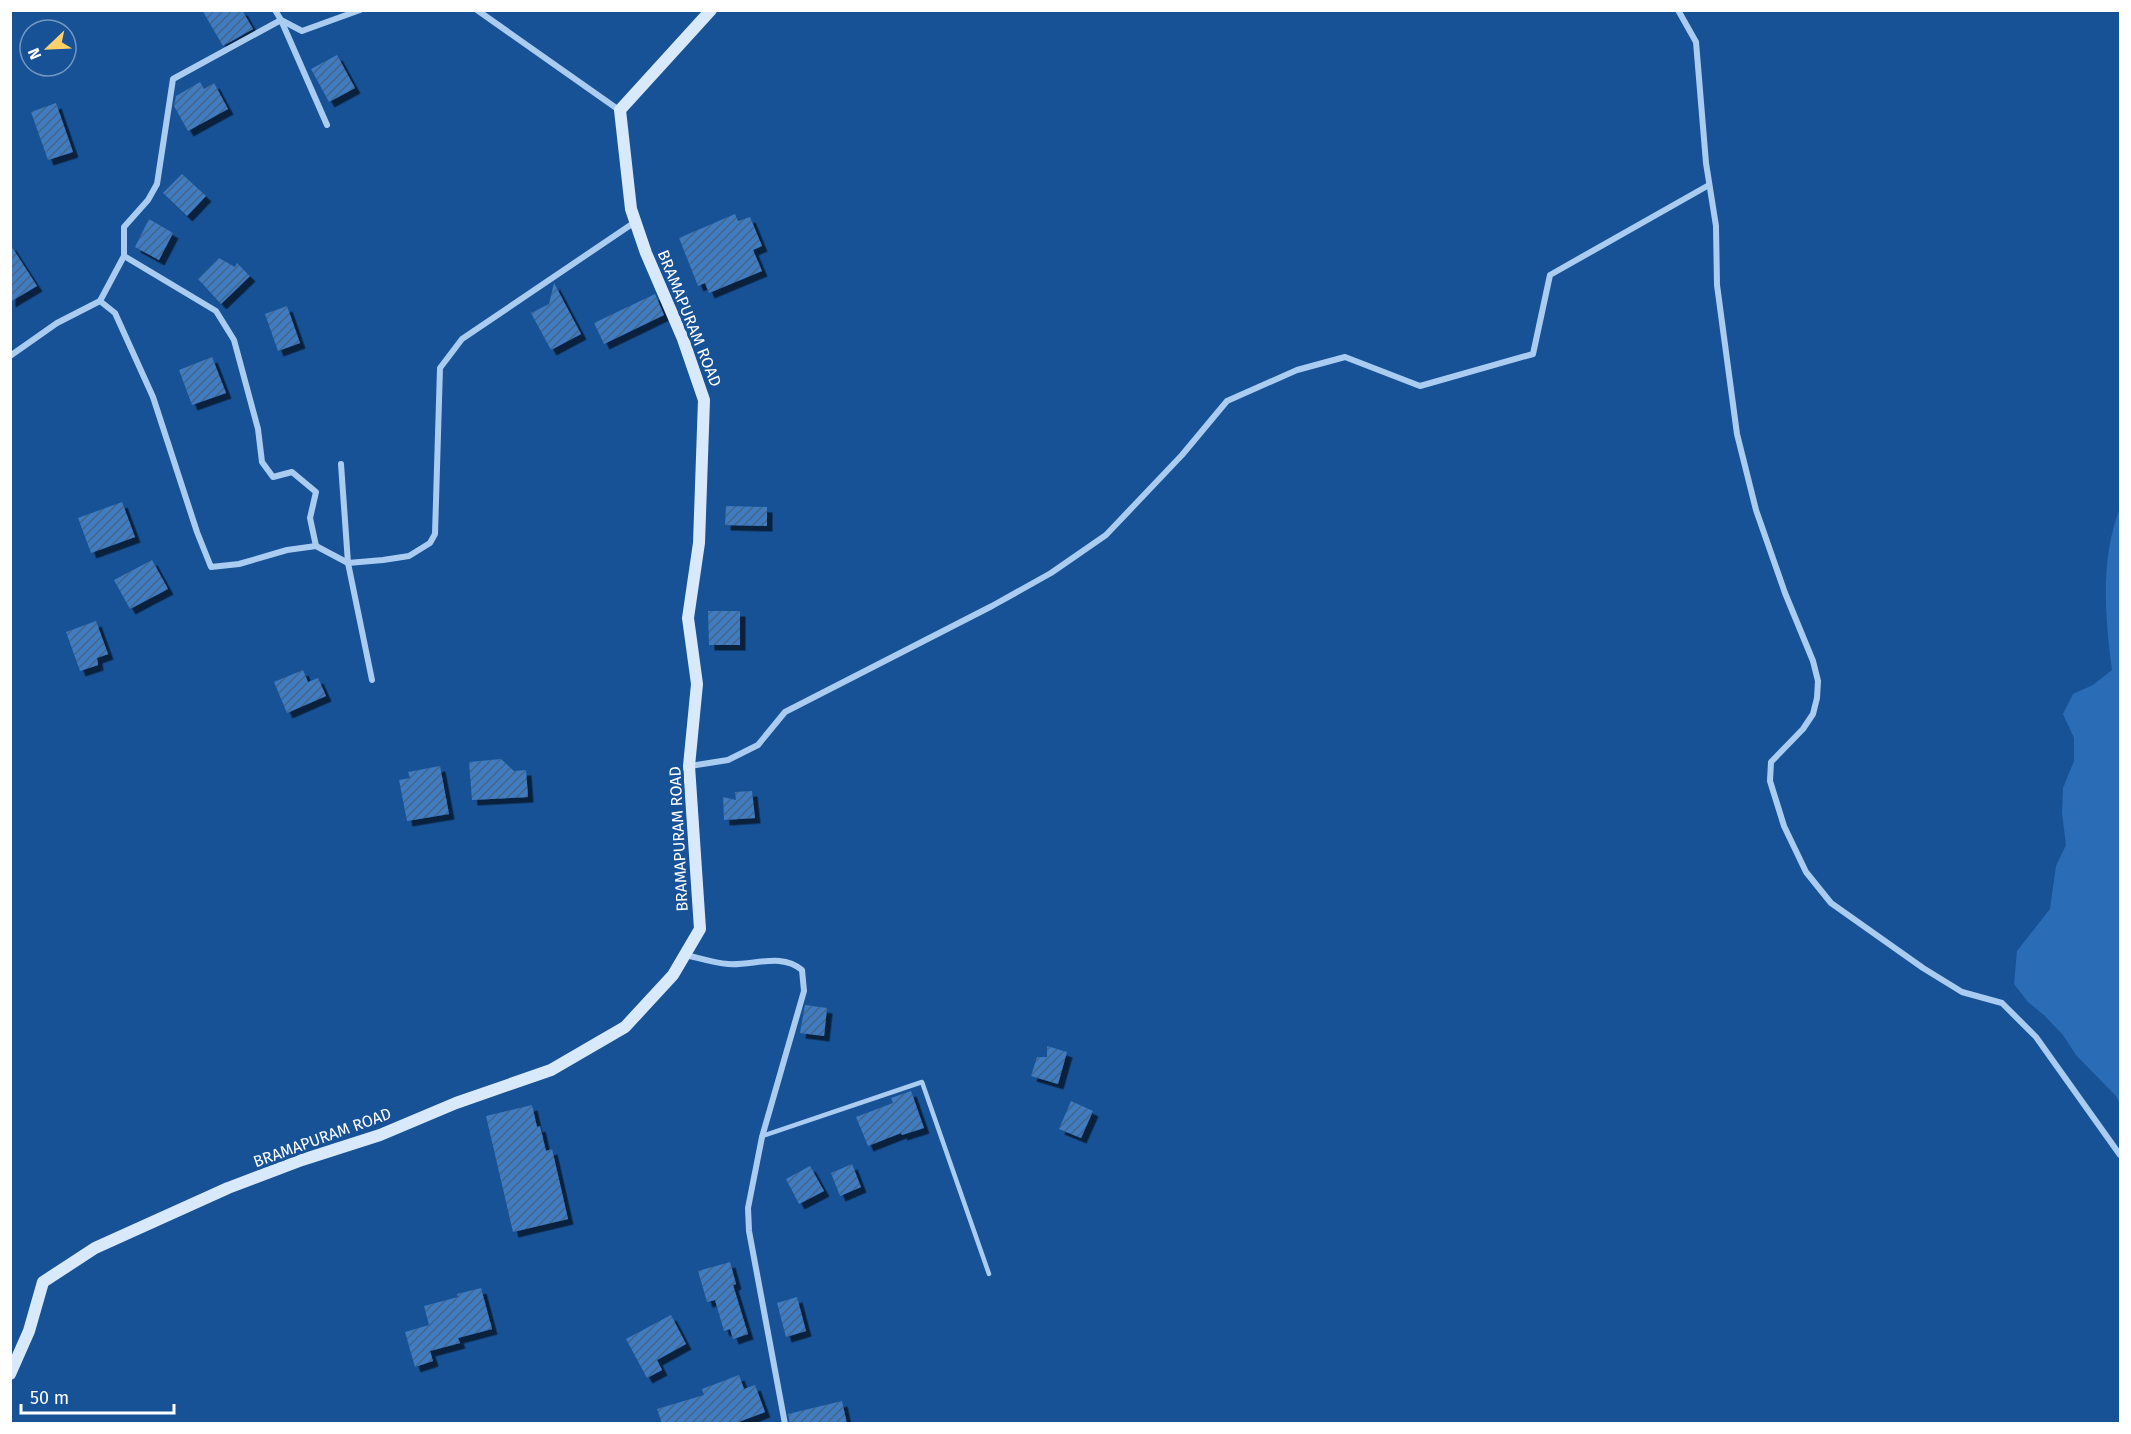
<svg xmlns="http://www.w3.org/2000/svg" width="2131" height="1434" font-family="'Fira Sans',sans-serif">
<defs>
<pattern id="building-hatch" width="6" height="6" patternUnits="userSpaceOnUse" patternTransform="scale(1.5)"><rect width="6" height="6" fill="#407bbf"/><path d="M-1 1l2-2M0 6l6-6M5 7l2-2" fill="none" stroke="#45668b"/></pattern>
<filter id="shadow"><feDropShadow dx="5.5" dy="5.5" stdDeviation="0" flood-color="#0009"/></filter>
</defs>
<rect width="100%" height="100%" fill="#175297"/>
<!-- grass -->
<path fill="#2b6cb6" d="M2120 508V1104L2116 1096 2076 1055 2063 1035 2045 1016 2028 1002 2014 984 2017 951 2050 909 2056 866 2066 845 2062 813 2063 788 2074 761V738L2063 714 2073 694 2093 685 2112 670C2105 616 2100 559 2120 508Z"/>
<!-- building -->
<g fill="url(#building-hatch)" filter="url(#shadow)">
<polygon points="202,10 242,10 253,29 223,46"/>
<polygon points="337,55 355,88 329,102 311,69"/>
<polygon points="200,82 204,89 214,83 228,109 188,131 174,106 176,96"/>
<polygon points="56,103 73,152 48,160 31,112"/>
<polygon points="182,174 206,196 187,216 163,193"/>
<polygon points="735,214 738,221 750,217 762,246 753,250 762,271 709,293 705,283 698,286 679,238"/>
<polygon points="149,219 173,233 159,260 135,247"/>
<polygon points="10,244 37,286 10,302"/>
<polygon points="219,258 235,267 237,263 250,276 221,304 198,279"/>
<polygon points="554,283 581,334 551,350 531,313 549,304"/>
<polygon points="655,294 664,315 604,344 594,323"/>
<polygon points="287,306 300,343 278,351 265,314"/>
<polygon points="212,357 226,393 192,405 179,370"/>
<polygon points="122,502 135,537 91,553 78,518"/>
<polygon points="726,506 767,507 767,526 725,525"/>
<polygon points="152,560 168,589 130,609 114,580"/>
<polygon points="708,611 740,611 740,645 709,645"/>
<polygon points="96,621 108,654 97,658 98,665 80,671 66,632"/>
<polygon points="303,670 308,682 318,678 326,696 287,713 274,682"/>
<polygon points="501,759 514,771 526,770 528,797 472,800 469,762"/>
<polygon points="440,766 449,814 407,821 399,780 410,778 408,772"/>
<polygon points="752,791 755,818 724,820 723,797 736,800 735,792"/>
<polygon points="805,1005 827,1008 824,1036 800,1033"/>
<polygon points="1047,1046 1067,1052 1058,1084 1031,1076 1037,1057 1047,1057"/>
<polygon points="911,1091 924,1128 902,1135 901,1133 868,1146 856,1117 893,1103 891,1098"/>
<polygon points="1071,1101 1093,1111 1081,1138 1059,1129"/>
<polygon points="532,1105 537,1127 540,1126 546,1151 552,1149 568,1219 513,1232 486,1116"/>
<polygon points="852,1164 861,1187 840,1196 831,1173"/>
<polygon points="810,1166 824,1191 799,1204 786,1179"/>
<polygon points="730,1262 736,1284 733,1285 748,1334 733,1339 730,1329 724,1331 715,1300 707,1302 698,1271"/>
<polygon points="481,1288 492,1329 458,1338 460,1343 430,1351 433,1361 415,1367 405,1332 429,1325 424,1306 458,1297 457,1294"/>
<polygon points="797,1297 806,1331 786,1337 777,1303"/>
<polygon points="671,1315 686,1344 657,1360 662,1370 647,1378 626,1339"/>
<polygon points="739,1375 744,1389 755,1385 765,1412 733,1424 662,1424 657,1409 704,1395 702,1389"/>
<polygon points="842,1401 847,1424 790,1424 788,1414"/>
</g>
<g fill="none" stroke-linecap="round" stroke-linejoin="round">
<!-- lane -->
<polyline stroke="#aaccf1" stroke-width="4.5" points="762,1136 922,1082 989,1274"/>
<!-- street -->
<g stroke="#aaccf1" stroke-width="6">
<polyline points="275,10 281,20 302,31 360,10"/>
<polyline points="477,10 619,110"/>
<polyline points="1678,10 1696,42 1706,163 1716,226 1717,285 1737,434 1756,510 1785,593 1813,661 1818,681 1817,698 1813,714 1803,729 1771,762 1770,781 1784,826 1806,872 1831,903 1923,968 1962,992 2002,1003 2036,1037 2120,1155"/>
<polyline points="100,301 124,256"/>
<polyline points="10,356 57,323 100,301 115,313 153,397 197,532 211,567 239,564 287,550 316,546 310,518 316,492 292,472 273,477 262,462 258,429 234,340 216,311 124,256 124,227 148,200 157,184 173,79 281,20 327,125"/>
<polyline points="341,464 348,563 372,680"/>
<polyline points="316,546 348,563 383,560 409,556 430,543 435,534 440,368 462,339 635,222"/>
<polyline points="690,766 728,760 758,745 785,712 992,606 1051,573 1106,535 1182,455 1227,401 1297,370 1345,357 1420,386 1533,354 1550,275 1709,185"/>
<path d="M686 955C699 958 714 963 728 964 753 966 781 952 802 970L804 991 762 1137 748 1208 749 1231 785 1424"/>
</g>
<!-- secondary -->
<polyline stroke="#d9e9fc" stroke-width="12" points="10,1374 29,1331 43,1282 95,1248 228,1188 302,1160 380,1135 456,1103 551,1070 625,1027 673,975 700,929 689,766 697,684 688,618 699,543 704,400 683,339 646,253 631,209 620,110 711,10"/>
</g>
<g text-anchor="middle" stroke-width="6" stroke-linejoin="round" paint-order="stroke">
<!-- street labels -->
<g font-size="16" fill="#fff" stroke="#175297">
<text transform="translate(690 318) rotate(68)" y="6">BRAMAPURAM ROAD</text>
<text transform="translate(678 839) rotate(-93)" y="6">BRAMAPURAM ROAD</text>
<text transform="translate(322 1137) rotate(-20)" y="6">BRAMAPURAM ROAD</text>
</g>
</g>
<!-- border -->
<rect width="2131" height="1434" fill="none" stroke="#ffffff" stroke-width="24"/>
<!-- north arrow -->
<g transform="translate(48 48) rotate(247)"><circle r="28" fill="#175297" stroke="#7497c1" stroke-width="1.5"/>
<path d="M0-4.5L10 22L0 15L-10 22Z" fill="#ffd16a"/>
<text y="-9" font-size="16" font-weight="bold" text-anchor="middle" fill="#ffffff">N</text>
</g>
<!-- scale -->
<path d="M21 1404v9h153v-9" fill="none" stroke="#ffffff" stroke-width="3"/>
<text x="30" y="1404" font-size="18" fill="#ffffff" stroke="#175297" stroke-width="4.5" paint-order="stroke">50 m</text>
</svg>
